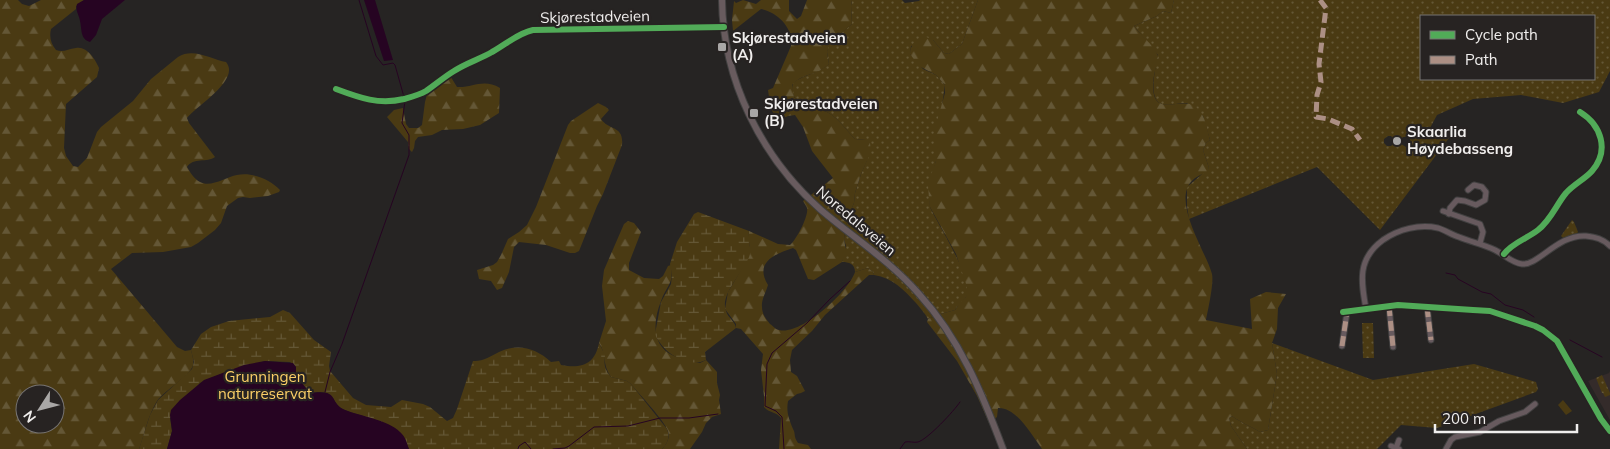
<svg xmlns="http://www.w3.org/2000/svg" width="1610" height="449" font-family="Mulish,sans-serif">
<defs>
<pattern id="grass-dots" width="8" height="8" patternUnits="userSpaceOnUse" patternTransform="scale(1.25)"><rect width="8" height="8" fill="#4a3a13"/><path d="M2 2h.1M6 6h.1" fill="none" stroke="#645736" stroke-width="1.8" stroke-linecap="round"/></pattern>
<pattern id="forest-firs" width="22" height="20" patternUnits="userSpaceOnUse" patternTransform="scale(1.25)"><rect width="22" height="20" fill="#4a3a13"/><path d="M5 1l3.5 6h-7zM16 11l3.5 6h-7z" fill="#645736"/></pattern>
<pattern id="wetland-marsh" width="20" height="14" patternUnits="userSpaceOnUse" patternTransform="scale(1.25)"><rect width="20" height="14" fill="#4a3a13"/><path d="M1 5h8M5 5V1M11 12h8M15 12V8" fill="none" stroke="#645736"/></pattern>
</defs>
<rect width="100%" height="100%" fill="#262423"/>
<!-- built -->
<polygon fill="#342b2a" points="1610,371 1610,420 1588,381 1609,373"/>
<!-- grass -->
<g fill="url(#grass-dots)" fill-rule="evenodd">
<path d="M852 0H902L905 3 919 1 920 0H978L962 44 949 54 944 53 933 40 911 46 910 54 923 69 936 75 945 85 936 148V161L929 187 930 207C938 225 972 276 967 295 965 301 958 304 955 310L937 315 928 319C925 313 920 308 916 303 904 290 893 278 874 275L873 272 868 268 855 272C855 264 849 262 842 262L846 246 844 239 847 219 854 203 855 193 861 174 867 160 866 140 855 139C837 120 831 106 802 108 796 101 790 93 793 83 804 74 818 74 829 64L827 52 829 43 852 24 851 6Z"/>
<path d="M1174 0H1610V71L1599 92 1563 103 1521 95 1473 99 1437 115 1430 128 1449 138 1380 230 1317 167 1189 219 1187 206V187L1209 168 1203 150 1206 143 1210 140 1203 116 1187 103C1179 103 1169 106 1162 104 1147 100 1156 66 1158 55L1134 26 1157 16 1163 11 1171 13ZM1421 16H1594V79H1421ZM1388 136H1391L1394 139H1401L1403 137H1408L1410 139 1411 143 1406 147 1401 144 1394 143 1391 146H1387L1384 143V139Z"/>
<polygon points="1572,220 1574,222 1578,232 1576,235 1563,238 1561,236"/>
<polygon points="1362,323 1373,323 1374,358 1363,358"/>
<path d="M1272 343 1373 380 1474 364 1536 382 1538 389 1536 392 1437 428 1401 425 1377 449H1247L1231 426 1229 418 1232 416C1241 423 1251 426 1260 432L1268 430 1277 374Z"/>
<polygon points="1602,375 1610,393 1610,395 1605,397 1603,393 1602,393 1596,378"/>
</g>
<!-- forest -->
<g fill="url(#forest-firs)" fill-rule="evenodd">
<path d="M0 0H18L22 4 29 6 41 0H84L76 6V9L51 29C49 37 51 44 56 50 63 53 68 49 76 48 87 46 95 59 99 68L97 77 66 104 64 148 66 156 73 166 78 167 87 158 97 132 101 127 133 101 151 79 178 57C194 47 212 60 226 62 241 80 196 106 187 118L189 123 215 157C207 163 193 157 187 167 190 172 194 179 200 182 211 188 226 177 237 175 252 172 270 179 280 190L279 192 268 196 250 198 243 197 238 198 227 206 221 223 215 230 198 243 191 247 163 252 132 253 111 269 177 347 185 351 191 350C192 354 194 360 193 365 191 375 164 391 157 401 148 415 145 433 139 449H0ZM25 394H55V424H25Z"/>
<path d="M743 0 756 4 761 0H789V11L797 19 801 16 807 0H852L851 6 852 24 830 43 827 52 829 64C817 76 802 73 792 85L794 97 802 108C831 106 837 120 855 139L866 140 870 143 871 152 861 174 855 193 854 203 847 219 844 239 846 251 842 262 814 280 808 279 796 250 793 248C775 254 754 262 768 285 766 292 761 300 762 307 762 314 766 319 770 324 773 326 776 330 779 330 801 336 849 291 855 272L868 268 873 272 874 275H869L825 315 812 331 792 350 790 360 791 372 797 376 805 391 801 393 797 394 788 401C786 412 789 419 793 429 796 434 793 436 798 443L808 445 811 449H779L781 418C777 412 769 413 764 407V396L761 370 763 354 741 329 736 328V324L725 309 728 292 747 260 750 246 748 239 749 231 778 244 790 245C796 240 809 216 807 208 807 207 804 203 803 201L833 178 812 151 803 127 795 115 788 116 781 119C769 114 770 102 768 90L773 88 791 46C794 29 778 12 761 9L733 31 732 20 734 1 736 3Z"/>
<path d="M978 0H1174L1171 13 1163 11 1157 16 1134 26C1141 36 1154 45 1158 56 1160 63 1156 65 1155 71 1153 78 1152 91 1155 98 1162 113 1186 96 1197 108 1206 117 1207 129 1210 140L1206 143 1203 150 1209 168 1206 173C1160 186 1205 248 1212 274 1214 283 1208 310 1206 320L1252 329 1250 299 1266 292 1286 294 1278 308 1277 329 1272 343 1277 374 1268 430 1260 432C1251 426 1241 423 1232 416L1229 418 1231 426 1247 449H1042C1032 436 1017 407 998 408L997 417 989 423 977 396 957 361 927 322 928 319 937 315 955 310 959 304 966 297 967 287 956 254 930 207 929 199 928 183 936 161 934 132 945 93V85L936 75 919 66 910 54C910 45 916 39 924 36L933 40 944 53 949 54 962 44Z"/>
<path d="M449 74 457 87C473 88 483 78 500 88L499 113 480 125 463 129 442 130 432 135 418 137 415 141 414 148 412 152 409 149 408 142 387 117 394 110 403 108 406 124 409 128H418L422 125 425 102 428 91Z"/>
<path d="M598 103 606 107 609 110 601 119C609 131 624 125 622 145L603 194 597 206 579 251 575 253H570L546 245 519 242 514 247 509 272 502 288 497 290 491 281 479 279 477 270 493 265 497 262 501 255 508 239 519 232 527 225 536 207 568 125 571 121Z"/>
<path d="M628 221 634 223 641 232 629 263V270L644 278 659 279 663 276 668 266 671 265C674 284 667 285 661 301 653 321 651 346 674 356 682 360 692 361 700 363L706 360 717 372V383L720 395 719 400 721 414 712 417 706 423 702 432 690 449H662C667 444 670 438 668 431 664 420 640 395 631 384L627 381 611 377C602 364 607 355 599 343L606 321 602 286 604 270 624 224Z"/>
</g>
<!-- wetland -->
<g fill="url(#wetland-marsh)">
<path d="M698 212 749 231C748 239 751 247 750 254 746 270 719 294 726 311 728 318 735 321 736 328L705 352 706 360C687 369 662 352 655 334L661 302 671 284 672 274 670 264 677 242 694 214Z"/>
<path d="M283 310 290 313 314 340 331 352 329 366 330 371 353 398 366 405 391 407 402 400 423 404 430 407 447 421 453 418 457 409 473 361C482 362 491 356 499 352 518 343 536 348 551 362L559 361 561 365C582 369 595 364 599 343L605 355C604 365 604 368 611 377L627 381 631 384 667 429C670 437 668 443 662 449H409C396 419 372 421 345 410 328 403 340 388 310 393L296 376V367L290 362 265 361 228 371 200 383 170 418 172 431 167 449H139L150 415 158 400 192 369 194 362 191 350 201 334 211 327 229 321 270 317Z"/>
</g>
<!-- garden -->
<polygon fill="#4a3a13" points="1563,400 1572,411 1566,415 1558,405"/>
<!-- water -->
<g fill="#260422">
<path d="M84 0H125L102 19 96 35 90 42C80 39 82 29 80 21 79 14 75 11 77 4Z"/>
<polygon points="364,0 375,0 393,60 384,61"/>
<path d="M265 361 293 363 296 367V376L310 393C341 389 328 403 345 410 360 416 388 420 400 432 405 436 407 443 409 449H167L172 431 170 415 171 410 180 400 204 380 244 365Z"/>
</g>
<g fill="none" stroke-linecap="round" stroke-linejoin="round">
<!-- stream -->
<g stroke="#260422" stroke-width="1">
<polyline points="359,0 376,56 383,65 393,63 395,65 404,97"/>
<polyline points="1446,273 1455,275 1458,279 1482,292 1491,294 1505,305 1523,310 1534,317"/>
<polyline points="1570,340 1602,357"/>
<polyline points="325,392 330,372 342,344 409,155 409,135 402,123 405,101"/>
<polyline points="518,449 519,446 525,442 531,449"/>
<polyline points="553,449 565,448 569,446 594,427 628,426 660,418 689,418 718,414"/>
<polyline points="784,449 782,417 776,411 765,406 767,364 772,353 807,323 830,299 850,281"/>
<path d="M900 449 905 442C909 441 914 443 918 442 928 439 954 411 960 402"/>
</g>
<defs>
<g id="minor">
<path d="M336 89C360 98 379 105 404 99 411 97 419 95 426 91 435 85 444 77 454 71 466 63 480 59 492 52 505 45 518 33 533 30L724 27"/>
<polyline points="1443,211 1480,224 1483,232 1480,243"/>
<polyline points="1449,214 1450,208 1457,200 1465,201 1476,205 1485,200 1486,192 1482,187 1474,185 1468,190"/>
<path d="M1504 254C1512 243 1528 238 1538 230 1551 220 1556 205 1566 193 1574 184 1585 179 1592 171 1610 150 1601 125 1580 112"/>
<polyline points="1389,306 1393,347"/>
<polyline points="1427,307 1431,340"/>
<path d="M1366 309C1361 281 1357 259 1383 240 1399 229 1419 224 1438 228 1445 230 1452 235 1459 237 1471 242 1483 244 1495 250 1503 254 1512 263 1522 264 1538 266 1558 234 1586 236 1596 237 1603 239 1610 246"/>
<polyline points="1343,312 1398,305 1473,310 1490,311 1535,326 1543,330 1557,341 1601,419 1610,431"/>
<polyline points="1342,346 1347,312"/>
<polyline points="1391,446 1399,449"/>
<polyline points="1396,448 1399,440"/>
<polyline points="1446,449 1451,440 1455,437 1480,432 1499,421 1525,412 1535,404"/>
</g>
<path id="major" d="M722 0C723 80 761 157 821 210 854 238 890 261 919 294 960 339 982 393 1003 449"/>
</defs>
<!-- minor casing -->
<use href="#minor" stroke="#414040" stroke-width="7"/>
<!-- major casing -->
<use href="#major" stroke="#414040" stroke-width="8"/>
<!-- minor -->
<use href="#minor" stroke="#675a5e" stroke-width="5"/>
<!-- major -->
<use href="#major" stroke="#685b5e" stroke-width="6"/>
<!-- quiet -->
<g stroke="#ac8f84" stroke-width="5" stroke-dasharray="10 5" stroke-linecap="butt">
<polyline points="1320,0 1326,8 1319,64 1321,82 1317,95 1316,117 1328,119 1352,129 1360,140"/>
<polyline points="1389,306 1393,347"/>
<polyline points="1427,307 1431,340"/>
<polyline points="1342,346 1347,312"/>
</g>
<defs>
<g id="cycleway">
<path d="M336 89C360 98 379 105 404 99 411 97 419 95 426 91 435 85 444 77 454 71 466 63 480 59 492 52 505 45 518 33 533 30L724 27"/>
<path d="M1504 254C1512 243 1528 238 1538 230 1551 220 1556 205 1566 193 1574 184 1585 179 1592 171 1610 150 1601 125 1580 112"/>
<polyline points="1343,312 1398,305 1473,310 1490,311 1535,326 1543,330 1557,341 1601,419 1610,431"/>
</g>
</defs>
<!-- cycleway casing -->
<use href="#cycleway" stroke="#272322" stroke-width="9"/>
<!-- cycleway -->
<use href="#cycleway" stroke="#51ab58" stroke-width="6"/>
</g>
<!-- markers -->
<g fill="#a9a7a6" stroke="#272322" stroke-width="2">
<rect x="717" y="42" width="10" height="10" rx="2.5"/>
<rect x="749" y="108" width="10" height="10" rx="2.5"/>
<circle cx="1397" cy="141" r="5"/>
</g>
<g text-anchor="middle" stroke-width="4.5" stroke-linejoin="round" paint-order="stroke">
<!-- street labels -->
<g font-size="15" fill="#f0eeed" stroke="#272322">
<text transform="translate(595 17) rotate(-1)" y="5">Skjørestadveien</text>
<text transform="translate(856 221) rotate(40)" y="5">Noredalsveien</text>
</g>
<!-- poi labels -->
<g font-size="15" font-weight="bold" fill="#f0eeed" stroke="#272322" text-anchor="start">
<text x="732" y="43">Skjørestadveien<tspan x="732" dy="17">(A)</tspan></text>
<text x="764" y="109">Skjørestadveien<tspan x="764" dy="17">(B)</tspan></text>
<text x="1407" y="137">Skaarlia<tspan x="1407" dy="17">Høydebasseng</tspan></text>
</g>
<!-- park labels -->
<g font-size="15" fill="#fbcf67" stroke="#272322">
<text x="265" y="382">Grunningen<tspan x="265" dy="17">naturreservat</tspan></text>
</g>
</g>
<!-- legend -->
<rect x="1420" y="15" width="175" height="65" fill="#272322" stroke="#777473"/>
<rect x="1430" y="31" width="25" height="8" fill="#51ab58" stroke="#777473"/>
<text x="1465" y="40" font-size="15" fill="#f0eeed">Cycle path</text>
<rect x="1430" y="56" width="25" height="8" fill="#ac8f84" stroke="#777473"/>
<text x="1465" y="65" font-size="15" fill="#f0eeed">Path</text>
<!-- north arrow -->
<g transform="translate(40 409) rotate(234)"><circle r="24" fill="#272322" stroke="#777473"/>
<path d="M0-4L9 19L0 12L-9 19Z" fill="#a9a7a6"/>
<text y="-8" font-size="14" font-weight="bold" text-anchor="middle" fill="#f0eeed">N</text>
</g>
<!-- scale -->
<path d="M1435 424v8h142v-8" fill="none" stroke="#f0eeed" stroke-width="2.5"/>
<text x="1442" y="424" font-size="15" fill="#f0eeed" stroke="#272322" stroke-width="4" paint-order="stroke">200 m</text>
</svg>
